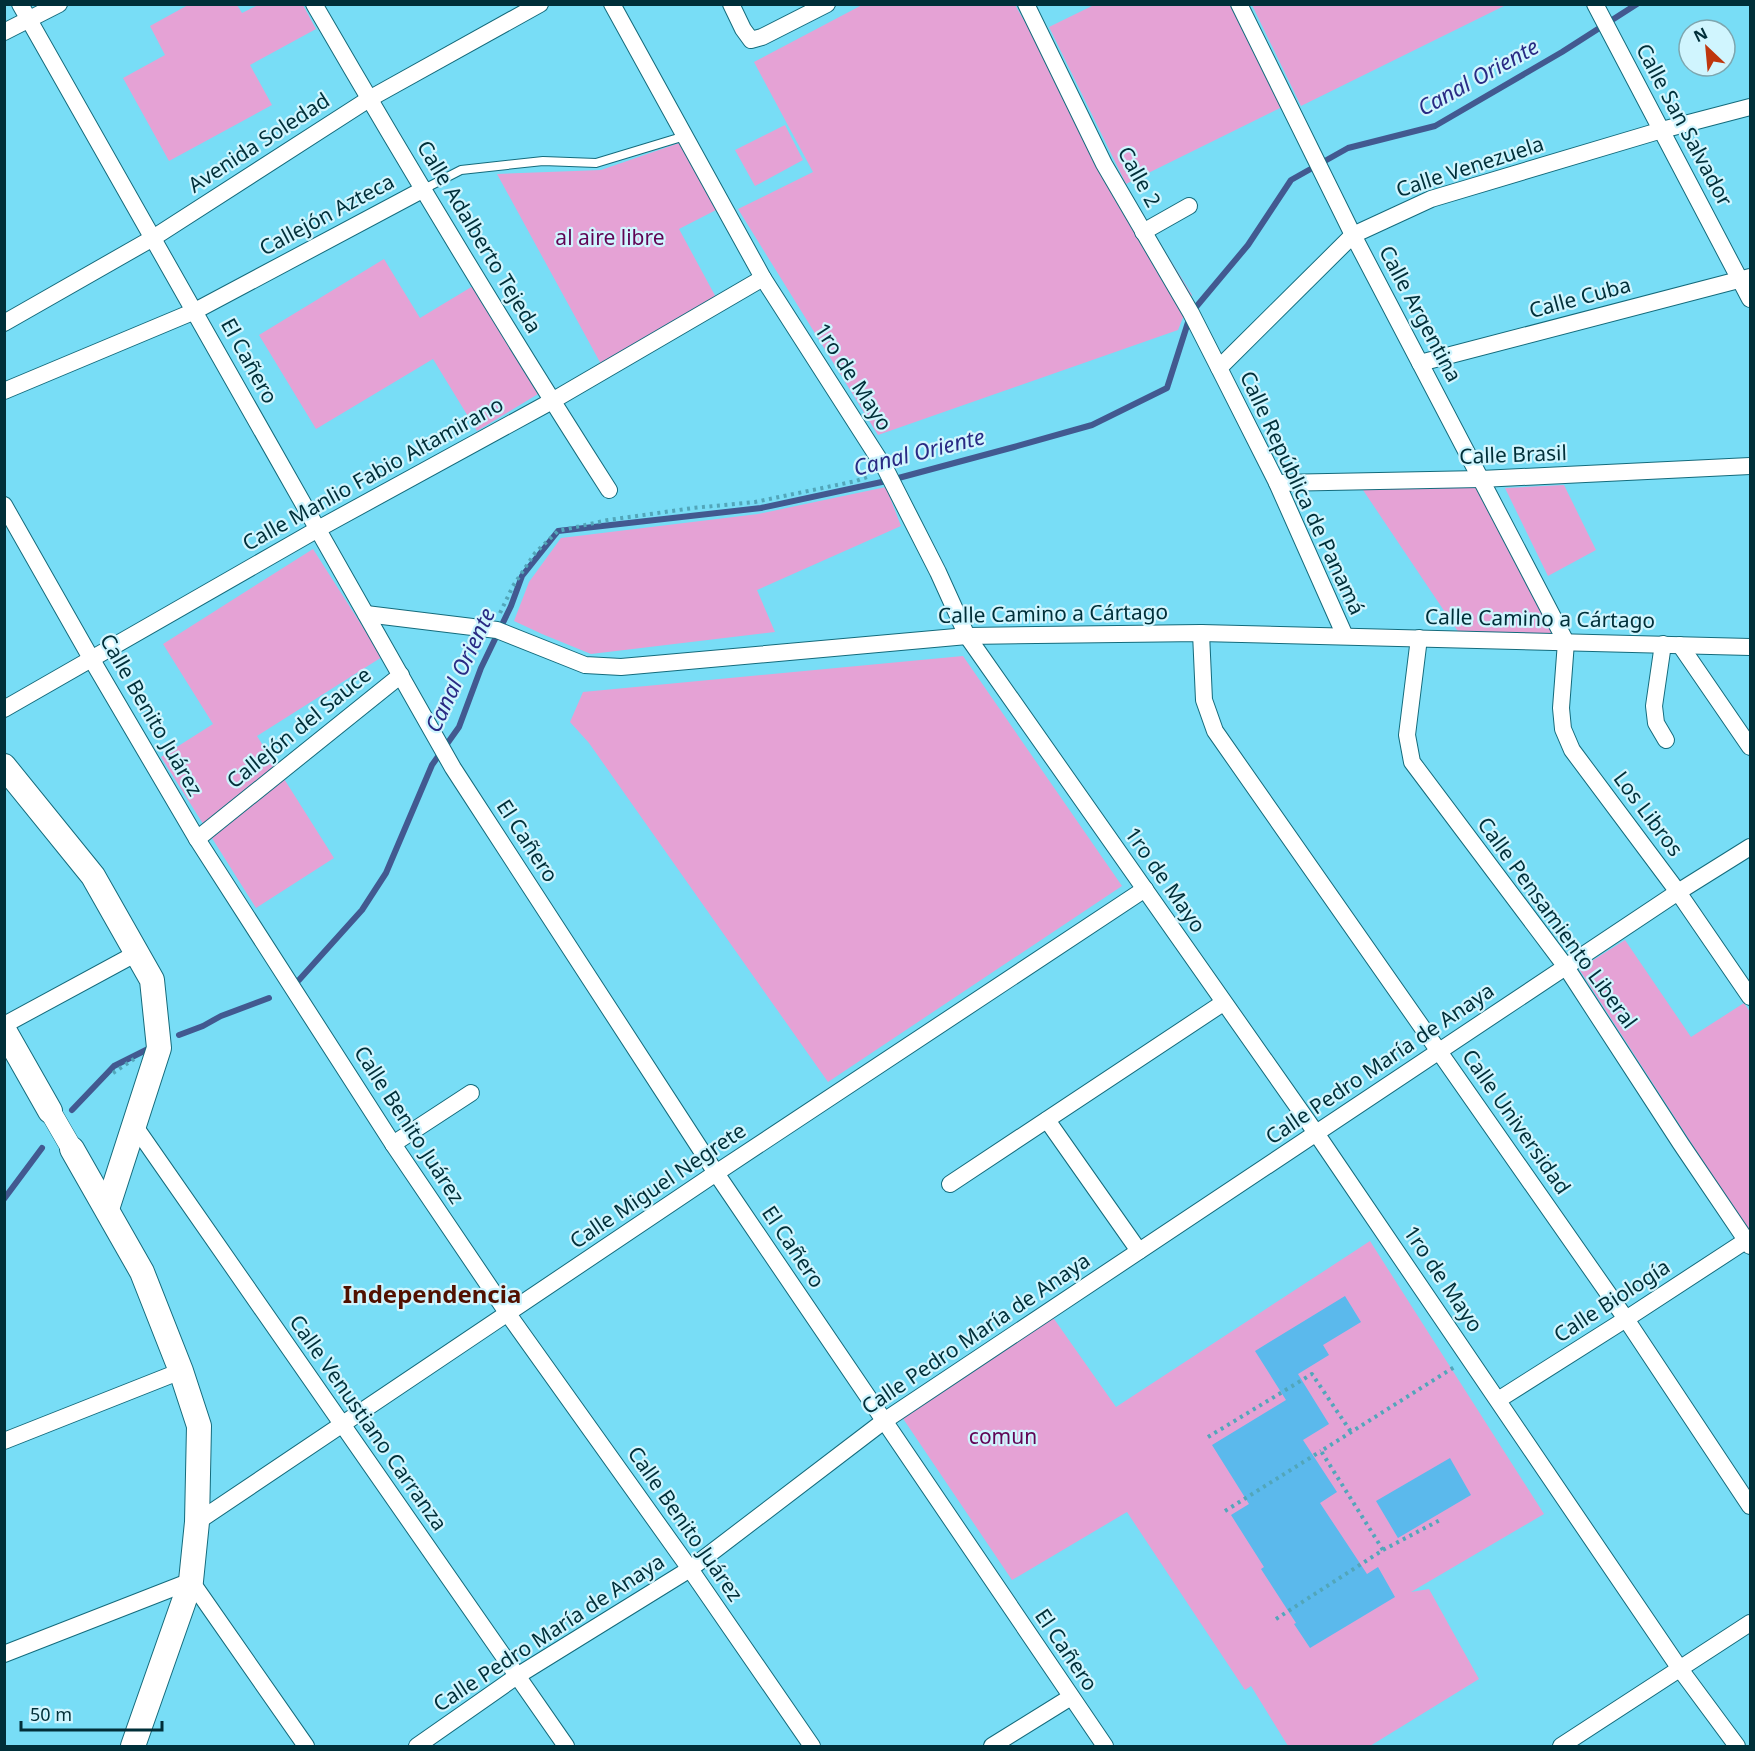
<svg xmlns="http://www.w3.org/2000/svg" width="1755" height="1751" font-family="'Noto Sans',sans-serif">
<rect width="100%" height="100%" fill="#78ddf6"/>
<!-- green -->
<g fill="#e5a2d5">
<polygon points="188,5 237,5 242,13 258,5 303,5 316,29 250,65 272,105 169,161 123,78 165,55 150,26"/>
<polygon points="862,5 1015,5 1074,104 1192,295 1178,330 878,435 738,209 813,172 754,62"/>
<polygon points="1094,5 1232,5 1282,107 1126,184 1049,27"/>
<polygon points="1252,5 1506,5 1301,106"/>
<polygon points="785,125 803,160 755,186 735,150"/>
<polygon points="682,142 718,209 679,229 718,301 601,364 497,174 601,170"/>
<polygon points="384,259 420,318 473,286 538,394 477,431 433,359 316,429 259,335"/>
<polygon points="1477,485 1555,636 1459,633 1363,490"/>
<polygon points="1564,485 1596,550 1548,576 1505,488"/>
<polygon points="886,487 901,526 757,590 775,632 591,654 542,634 514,621 529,582 561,538 758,514"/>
<polygon points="313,549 382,657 257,736 334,858 256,908 161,757 213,724 163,644"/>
<polygon points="963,656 1122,886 828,1082 589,743 570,722 583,692"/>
<polygon points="1625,940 1691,1037 1744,1003 1750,1012 1750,1229 1748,1231 1579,969"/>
<polygon points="1370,1241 1544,1514 1411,1592 1429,1589 1479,1679 1370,1746 1288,1746 1251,1686 1245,1690 1127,1512 1012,1580 902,1417 1052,1316 1116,1407"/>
</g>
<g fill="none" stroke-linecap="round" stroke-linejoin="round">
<!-- stream -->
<g stroke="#425990" stroke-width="6">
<polyline points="299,980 362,910 386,873 432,765 459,727 481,668 511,606 522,576 558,531 761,508 891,480 1014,447 1092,425 1167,388 1191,313 1248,245 1291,180 1348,148 1435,126 1562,52 1637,4"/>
<polyline points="179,1035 203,1026 221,1016 269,998"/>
<polyline points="72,1110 114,1066 150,1048"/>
<polyline points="4,1199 42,1148"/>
</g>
</g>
<!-- building -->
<g fill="#5bb9ec">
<polygon points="1345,1296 1361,1322 1323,1345 1329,1355 1298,1374 1329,1424 1303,1440 1337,1492 1320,1503 1367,1574 1378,1567 1395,1597 1310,1648 1294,1624 1296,1623 1261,1569 1264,1567 1231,1515 1249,1504 1212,1445 1286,1400 1255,1351"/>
<polygon points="1450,1458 1471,1495 1398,1538 1376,1501"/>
</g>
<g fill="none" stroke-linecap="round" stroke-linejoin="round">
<defs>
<polyline id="service" points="424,189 461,170 543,161 596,163 685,136"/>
<g id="minor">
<polyline points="20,4 453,768 716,1173 1105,1746"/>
<path d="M314 4C409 168 507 331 609 490"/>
<polyline points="612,4 763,278 886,470 938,572 967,636 1316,1133 1680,1669 1737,1746"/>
<polyline points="731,4 743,29 751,40 762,37 827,4"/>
<polyline points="1026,4 1104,164 1191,313 1219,368 1277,483 1345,636"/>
<polyline points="1239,4 1353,235 1566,642 1561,708 1563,729 1572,750 1678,892 1750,997"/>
<polyline points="1595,4 1750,299"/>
<polyline points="4,32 59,4"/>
<polyline points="1143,232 1189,206"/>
<polyline points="4,323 153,238 369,99 540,4"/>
<polyline points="1420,363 1750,277"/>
<polyline points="1219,368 1353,235 1431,199 1662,130 1750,107"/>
<polyline points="4,391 195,311 424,189"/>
<polyline points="1277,483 1481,479 1750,466"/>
<polyline points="4,505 92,660 197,839 393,1144 508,1314 690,1569 812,1746"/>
<polyline points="366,614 497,630 585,665 621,667 967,636 1201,633 1750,647"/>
<polyline points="1201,633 1204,700 1215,731 1626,1319 1750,1506"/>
<polyline points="1419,638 1407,735 1412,762 1566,967 1681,1144 1750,1246"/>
<polyline points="1663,644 1654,706 1656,723 1666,740"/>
<polyline points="1680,645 1750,747"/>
<polyline points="4,709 318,529 552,401 763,278"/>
<polyline points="197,839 401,675"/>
<polyline points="4,1025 137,953"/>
<polyline points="1047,1120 1139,1251"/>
<polyline points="134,1125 566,1746"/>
<polyline points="393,1144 471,1093"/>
<polyline points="950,1184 1223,1003"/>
<polyline points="1498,1400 1626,1319 1750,1238"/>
<polyline points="4,1441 181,1371"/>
<polyline points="197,1522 716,1173 1145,889"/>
<polyline points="4,1654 191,1581 306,1746"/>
<polyline points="417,1746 517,1676 690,1569 884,1421 1678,892 1750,847"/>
<polyline points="992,1746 1071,1697"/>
<polyline points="1561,1746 1750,1623"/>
</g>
<polyline id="tertiary" points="50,1111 72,1149"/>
<g id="secondary">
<polyline points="4,766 93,876 152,980 159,1048 107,1209"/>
<polyline points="4,1030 50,1111"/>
<polyline points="72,1149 142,1272 181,1371 199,1426 197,1522 191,1581 133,1746"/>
</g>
</defs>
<!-- service casing -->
<use href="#service" stroke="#146b7c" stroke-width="10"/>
<!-- minor casing -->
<use href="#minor" stroke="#146b7c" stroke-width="18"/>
<!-- tertiary casing -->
<use href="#tertiary" stroke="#146b7c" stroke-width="22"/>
<!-- secondary casing -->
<use href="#secondary" stroke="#146b7c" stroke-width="26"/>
<!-- path -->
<g stroke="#52a6ba" stroke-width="4" stroke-dasharray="3 4.5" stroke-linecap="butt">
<polyline points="500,613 513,586 535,553 558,531 608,520 693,508 755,502 856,481 870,476"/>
<polyline points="113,1073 134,1059"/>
<polyline points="1208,1437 1312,1374 1351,1432"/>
<polyline points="1225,1511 1321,1451"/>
<polyline points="1383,1550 1440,1520"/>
<polyline points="1276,1619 1383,1550 1321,1451 1456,1366"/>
</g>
<!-- service -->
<use href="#service" stroke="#fff" stroke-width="8"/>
<!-- minor -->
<use href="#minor" stroke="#fff" stroke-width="16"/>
<!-- tertiary -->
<use href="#tertiary" stroke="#fff" stroke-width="21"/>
<!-- secondary -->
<use href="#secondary" stroke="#fff" stroke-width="24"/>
</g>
<g text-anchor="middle" stroke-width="4.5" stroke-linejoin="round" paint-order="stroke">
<!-- street labels -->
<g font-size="21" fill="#002f39" stroke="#d0f5fe">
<text transform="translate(1684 125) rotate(62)" y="7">Calle San Salvador</text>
<text transform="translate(259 143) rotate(-33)" y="7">Avenida Soledad</text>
<text transform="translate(1470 167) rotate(-18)" y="7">Calle Venezuela</text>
<text transform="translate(1139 177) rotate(61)" y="7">Calle 2</text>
<text transform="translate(327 215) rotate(-28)" y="7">Callejón Azteca</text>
<text transform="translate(479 237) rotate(59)" y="7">Calle Adalberto Tejeda</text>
<text transform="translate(1580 298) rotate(-15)" y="7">Calle Cuba</text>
<text transform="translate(1420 314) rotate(62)" y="7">Calle Argentina</text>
<text transform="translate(249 361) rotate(61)" y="7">El Cañero</text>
<text transform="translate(853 377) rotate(57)" y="7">1ro de Mayo</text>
<text transform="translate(1513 455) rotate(-2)" y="7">Calle Brasil</text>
<text transform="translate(373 474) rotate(-29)" y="7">Calle Manlio Fabio Altamirano</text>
<text transform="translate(1302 493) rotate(65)" y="7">Calle República de Panamá</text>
<text transform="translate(1053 614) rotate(-1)" y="7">Calle Camino a Cártago</text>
<text transform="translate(1540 619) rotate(1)" y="7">Calle Camino a Cártago</text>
<text transform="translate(151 715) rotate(60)" y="7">Calle Benito Juárez</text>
<text transform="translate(299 728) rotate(-39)" y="7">Callejón del Sauce</text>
<text transform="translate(1648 814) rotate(53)" y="7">Los Libros</text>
<text transform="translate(527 841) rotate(57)" y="7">El Cañero</text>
<text transform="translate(1165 880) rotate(55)" y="7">1ro de Mayo</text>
<text transform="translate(1557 923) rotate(54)" y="7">Calle Pensamiento Liberal</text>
<text transform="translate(1380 1064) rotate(-34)" y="7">Calle Pedro María de Anaya</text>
<text transform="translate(1516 1122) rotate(55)" y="7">Calle Universidad</text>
<text transform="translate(409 1125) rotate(57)" y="7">Calle Benito Juárez</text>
<text transform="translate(658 1186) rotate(-34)" y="7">Calle Miguel Negrete</text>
<text transform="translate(793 1247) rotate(56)" y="7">El Cañero</text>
<text transform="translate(1443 1279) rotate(56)" y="7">1ro de Mayo</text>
<text transform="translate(1612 1301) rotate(-33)" y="7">Calle Biología</text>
<text transform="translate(976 1334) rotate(-34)" y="7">Calle Pedro María de Anaya</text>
<text transform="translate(368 1423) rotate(55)" y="7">Calle Venustiano Carranza</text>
<text transform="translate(685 1524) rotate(55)" y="7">Calle Benito Juárez</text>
<text transform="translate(549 1633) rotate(-33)" y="7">Calle Pedro María de Anaya</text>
<text transform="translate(1066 1650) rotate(56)" y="7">El Cañero</text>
</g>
<!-- park labels -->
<g font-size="21" fill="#600454" stroke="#d0f5fe">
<text x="610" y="245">al aire libre</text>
<text x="1003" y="1444">comun</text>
</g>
<!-- water labels -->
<g font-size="22" font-style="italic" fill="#292a84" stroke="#d0f5fe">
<text transform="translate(1478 77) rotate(-29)" y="8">Canal Oriente</text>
<text transform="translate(919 452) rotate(-14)" y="8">Canal Oriente</text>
<text transform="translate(460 670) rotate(-65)" y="8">Canal Oriente</text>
</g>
<!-- quarter labels -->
<g font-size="24" font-weight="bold" fill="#511000" stroke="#d0f5fe">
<text x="432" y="1303">Independencia</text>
</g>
</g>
<!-- border -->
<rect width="1755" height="1751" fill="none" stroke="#002f39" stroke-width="12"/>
<!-- north arrow -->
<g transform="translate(1707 48) rotate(334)"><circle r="28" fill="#d0f5fe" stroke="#7da6af" stroke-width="1.5"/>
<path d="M0-4.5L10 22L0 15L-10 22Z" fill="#bf360d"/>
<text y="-9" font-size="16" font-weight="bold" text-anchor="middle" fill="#002f39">N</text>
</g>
<!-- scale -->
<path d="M21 1721v9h141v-9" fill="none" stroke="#002f39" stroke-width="3"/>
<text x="30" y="1721" font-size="18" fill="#002f39" stroke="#d0f5fe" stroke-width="4.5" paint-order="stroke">50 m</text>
</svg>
